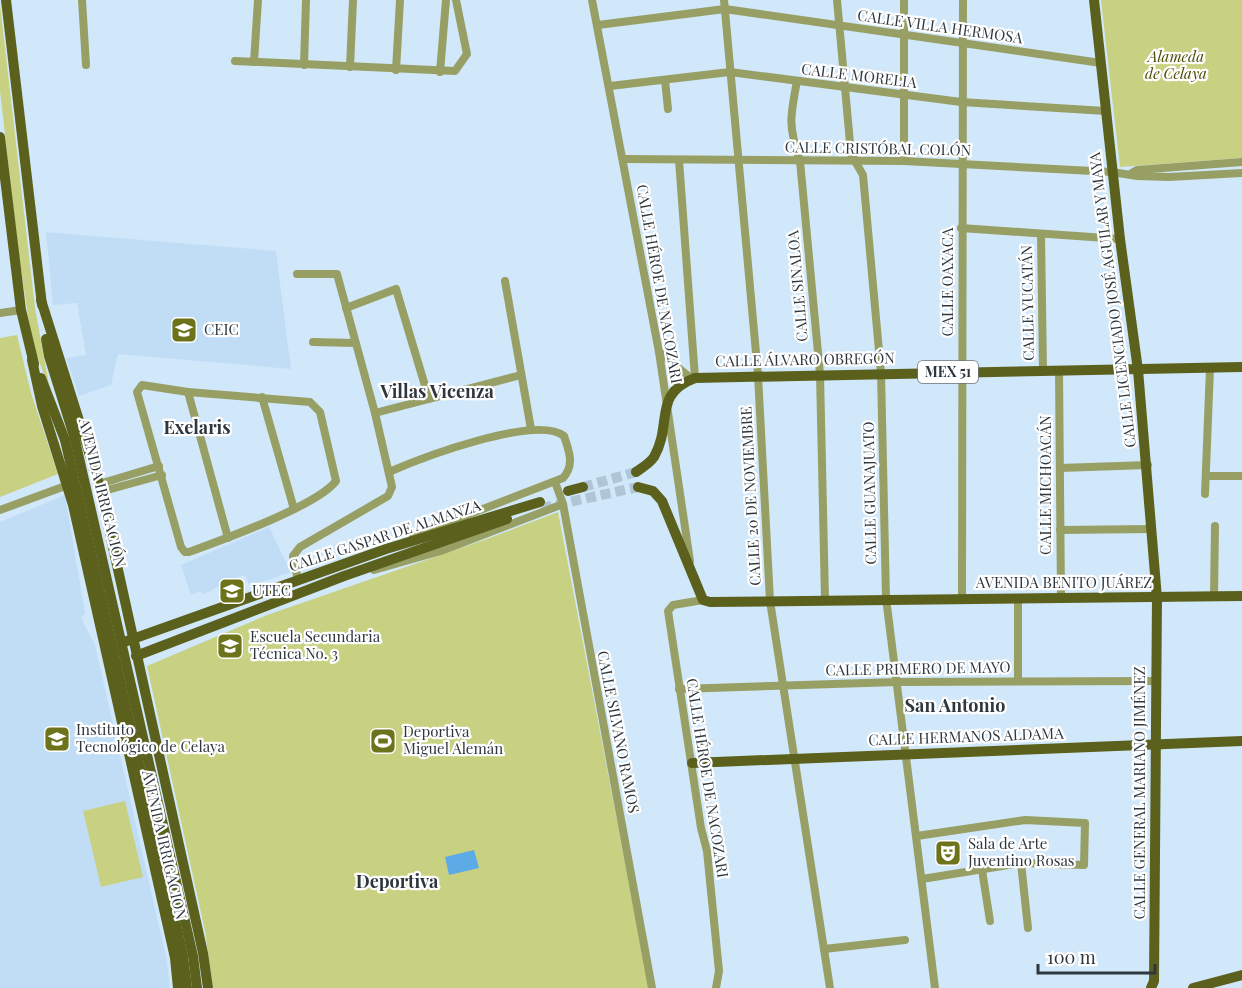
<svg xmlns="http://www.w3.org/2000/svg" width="1242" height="988" font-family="'Playfair Display',serif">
<rect width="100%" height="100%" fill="#d1e8fb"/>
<!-- built -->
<g fill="#c0ddf5">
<polygon points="46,232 276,251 291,369 118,354 111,385 79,396 66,358 86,355 77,303 53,305"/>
<polygon points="65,495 85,613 81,618 95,645 167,961 170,988 0,988 0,522"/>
<polygon points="269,527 291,572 250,586 245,576 241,576 204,594 200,591 191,595 181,565"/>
</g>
<!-- green -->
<g fill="#c8d181">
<polygon points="1101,0 1242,0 1242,158 1120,167"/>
<polygon points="0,4 35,308 50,390 32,343 18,249 0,91"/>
<polygon points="17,335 31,393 58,474 0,497 0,338"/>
<polygon points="558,512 649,988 213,988 205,931 147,666 267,615 484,540"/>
<polygon points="125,801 143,877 101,887 83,811"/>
</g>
<!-- water -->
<polygon fill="#5caae6" points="474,850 479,868 449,875 445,857"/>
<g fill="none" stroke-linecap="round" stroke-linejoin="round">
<!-- major-tunnel -->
<g stroke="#b0c5d5" stroke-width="10" stroke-dasharray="10 5" stroke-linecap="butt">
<polyline points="583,487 636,472"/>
<polyline points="542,508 638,487"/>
</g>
<!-- minor -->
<g stroke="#989f65" stroke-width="8">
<polyline points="82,0 86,65"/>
<polyline points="592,0 659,352 690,561"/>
<polyline points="724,0 758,375 770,601 830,988"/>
<polyline points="837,0 851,154 863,175 881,373 886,598 935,988"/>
<polyline points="904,0 904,161"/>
<polyline points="598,25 725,9 1101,63"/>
<polyline points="235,61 455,71 467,54 456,0"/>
<polyline points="254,62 258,0"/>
<polyline points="304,65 306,0"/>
<polyline points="350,67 353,0"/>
<polyline points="396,70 400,0"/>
<polyline points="440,72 446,0"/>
<polyline points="665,80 668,109"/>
<path d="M797 81C790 117 788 126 800 161L820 374 825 599"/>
<polyline points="610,86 730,72 961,102 1106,111"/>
<polyline points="623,159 904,161 1112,172 1137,176 1169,177 1242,173"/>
<polyline points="679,160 695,378"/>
<polyline points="1132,173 1137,170 1242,162"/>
<polyline points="961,228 1120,239"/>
<polyline points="1041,234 1043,371"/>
<polyline points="297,274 337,274 375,413 392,487 388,496 300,547 293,556 298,580"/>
<polyline points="505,281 531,429"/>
<polyline points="346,308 396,289 429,399"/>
<polyline points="0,313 21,310"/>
<polyline points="313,342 355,343"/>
<polyline points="659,352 692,379"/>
<polyline points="1059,371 1061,599"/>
<path d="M142 385 188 392 310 402 320 412 336 481C317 506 222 540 189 552H185L181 547 137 392Z"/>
<polyline points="188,392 228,538"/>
<polyline points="262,397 294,509"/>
<polyline points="375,413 521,375"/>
<polyline points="1060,468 1148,465"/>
<path d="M389 472C421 458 536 414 564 436 569 451 575 465 563 478L413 536"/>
<polyline points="1206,476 1242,476"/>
<polyline points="555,482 563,504 652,988"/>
<polyline points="99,484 159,466"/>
<polyline points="100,492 162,475"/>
<polyline points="1205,494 1210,368"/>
<polyline points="0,510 68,485"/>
<polyline points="1060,530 1152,529"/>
<polyline points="374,570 441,551 563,504"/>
<polyline points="1214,597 1215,526"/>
<polyline points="962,599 963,0"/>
<polyline points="1018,599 1018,681"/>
<polyline points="703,600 673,605 668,611 701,828 707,851 719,971 716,988"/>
<polyline points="679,689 898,682 1157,681"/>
<polyline points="917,836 1025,820 1085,823 1084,865 1021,863 922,879"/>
<polyline points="1021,863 1028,928"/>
<polyline points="982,870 990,921"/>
<polyline points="824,949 905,940"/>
</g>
<!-- major -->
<g stroke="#5b611d" stroke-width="10">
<polyline points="6,0 42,305"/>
<polyline points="1094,0 1120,239 1138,370 1157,598 1154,981 1151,988"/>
<polyline points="0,137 21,310 34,364"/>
<polyline points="41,300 99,484 203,953 208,988"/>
<polyline points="46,339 49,356 74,436"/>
<polyline points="32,360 42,406 73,505 175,958 178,988"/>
<polyline points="41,378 65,440"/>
<path d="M636 472C642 468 650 463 654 457 673 424 652 394 695 378L1242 367"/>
<polyline points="638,487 653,491 662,501 703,600 710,602 1242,596"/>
<polyline points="568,491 583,487"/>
<polyline points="127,641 386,549 540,502"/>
<polyline points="136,656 344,576 507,519"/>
<polyline points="692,763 1242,741"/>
<polyline points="1193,988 1242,975"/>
</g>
<!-- major-bridge -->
<g stroke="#5b611d" stroke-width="10">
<polyline points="74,436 193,956 197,988"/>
<polyline points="65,440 183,956 187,988"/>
</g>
</g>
<!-- icons -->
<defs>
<symbol id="school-square" viewBox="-11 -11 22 22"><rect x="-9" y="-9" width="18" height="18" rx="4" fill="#6c731b" stroke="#fff"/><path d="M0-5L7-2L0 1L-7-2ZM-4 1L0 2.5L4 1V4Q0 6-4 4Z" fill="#fff"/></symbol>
<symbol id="university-square" viewBox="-11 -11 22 22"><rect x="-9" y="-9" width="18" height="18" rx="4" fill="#6c731b" stroke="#fff"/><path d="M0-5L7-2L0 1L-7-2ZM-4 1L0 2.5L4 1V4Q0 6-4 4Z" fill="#fff"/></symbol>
<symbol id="stadium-square" viewBox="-11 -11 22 22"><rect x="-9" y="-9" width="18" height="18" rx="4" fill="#6c731b" stroke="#fff"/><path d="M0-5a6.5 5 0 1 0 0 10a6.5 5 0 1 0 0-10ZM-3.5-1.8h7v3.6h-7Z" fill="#fff"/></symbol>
<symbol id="theatre-square" viewBox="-11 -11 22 22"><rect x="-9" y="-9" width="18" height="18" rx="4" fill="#6c731b" stroke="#fff"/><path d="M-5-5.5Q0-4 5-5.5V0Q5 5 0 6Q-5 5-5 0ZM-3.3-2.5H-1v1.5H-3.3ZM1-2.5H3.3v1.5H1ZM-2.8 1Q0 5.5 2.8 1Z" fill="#fff"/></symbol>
</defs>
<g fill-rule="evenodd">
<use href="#school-square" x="169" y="315" width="30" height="30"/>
<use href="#university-square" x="217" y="576" width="30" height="30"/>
<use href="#school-square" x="215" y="631" width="30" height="30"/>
<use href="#university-square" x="42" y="724" width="30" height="30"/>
<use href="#stadium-square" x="368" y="726" width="30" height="30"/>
<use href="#theatre-square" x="933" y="838" width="30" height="30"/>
</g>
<g text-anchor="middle" stroke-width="4.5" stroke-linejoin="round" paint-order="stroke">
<!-- shield labels -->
<rect fill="#fff" stroke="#6d7378" stroke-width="1.5" x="918" y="361" width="60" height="22" rx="4.5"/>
<g font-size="14" font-weight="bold" fill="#2e373e">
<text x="948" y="377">MEX 51</text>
</g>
<!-- street labels -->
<g font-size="15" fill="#2e373e" stroke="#fff">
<text transform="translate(940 27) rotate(8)" y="5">CALLE VILLA HERMOSA</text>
<text transform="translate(859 76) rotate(7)" y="5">CALLE MORELIA</text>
<text transform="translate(878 149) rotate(1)" y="5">CALLE CRISTÓBAL COLÓN</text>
<text transform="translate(948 282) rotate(-90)" y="5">CALLE OAXACA</text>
<text transform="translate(659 284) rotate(80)" y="5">CALLE HÉROE DE NACOZARI</text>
<text transform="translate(798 286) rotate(-95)" y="5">CALLE SINALOA</text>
<text transform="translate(1113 300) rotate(-97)" y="5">CALLE LICENCIADO JOSÉ AGUILAR Y MAYA</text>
<text transform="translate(1028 303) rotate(-91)" y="5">CALLE YUCATÁN</text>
<text transform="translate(805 360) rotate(-1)" y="5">CALLE ÁLVARO OBREGÓN</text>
<text transform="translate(1046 485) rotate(-90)" y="5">CALLE MICHOACÁN</text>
<text transform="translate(102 493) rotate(76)" y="5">AVENIDA IRRIGACIÓN</text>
<text transform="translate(870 493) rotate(-91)" y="5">CALLE GUANAJUATO</text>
<text transform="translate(751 496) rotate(-93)" y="5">CALLE 20 DE NOVIEMBRE</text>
<text transform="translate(385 536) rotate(-18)" y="5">CALLE GASPAR DE ALMANZA</text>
<text x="1064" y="588">AVENIDA BENITO JUÁREZ</text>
<text transform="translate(918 669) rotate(-1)" y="5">CALLE PRIMERO DE MAYO</text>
<text transform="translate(618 732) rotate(79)" y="5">CALLE SILVANO RAMOS</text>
<text transform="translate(966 737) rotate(-2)" y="5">CALLE HERMANOS ALDAMA</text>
<text transform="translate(707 778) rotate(81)" y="5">CALLE HÉROE DE NACOZARI</text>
<text transform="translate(1140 793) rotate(-90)" y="5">CALLE GENERAL MARIANO JIMÉNEZ</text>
<text transform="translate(164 845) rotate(77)" y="5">AVENIDA IRRIGACION</text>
</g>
<!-- park labels -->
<g font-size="15" font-style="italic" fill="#474c03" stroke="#fff">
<text x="1176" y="62">Alameda<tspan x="1176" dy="17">de Celaya</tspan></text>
</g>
<!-- poi labels -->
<g font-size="15" fill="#2e373e" stroke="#fff" text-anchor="start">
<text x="204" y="335">CEIC</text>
<text x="252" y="596">UTEC</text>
<text x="250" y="642">Escuela Secundaria<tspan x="250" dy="17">Técnica No. 3</tspan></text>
<text x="76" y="735">Instituto<tspan x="76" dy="17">Tecnológico de Celaya</tspan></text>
<text x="403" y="737">Deportiva<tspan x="403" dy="17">Miguel Alemán</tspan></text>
<text x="968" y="849">Sala de Arte<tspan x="968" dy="17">Juventino Rosas</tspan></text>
</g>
<!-- quarter labels -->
<g font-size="18" font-weight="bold" fill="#2e373e" stroke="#fff">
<text x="437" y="398">Villas Vicenza</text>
<text x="197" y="434">Exelaris</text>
<text x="955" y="712">San Antonio</text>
<text x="397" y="888">Deportiva</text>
</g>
</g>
<!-- scale -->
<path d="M1038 964v9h117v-9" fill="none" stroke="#2e373e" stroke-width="3"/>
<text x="1047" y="964" font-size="18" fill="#2e373e" stroke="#ffffff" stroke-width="4.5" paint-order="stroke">100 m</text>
</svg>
